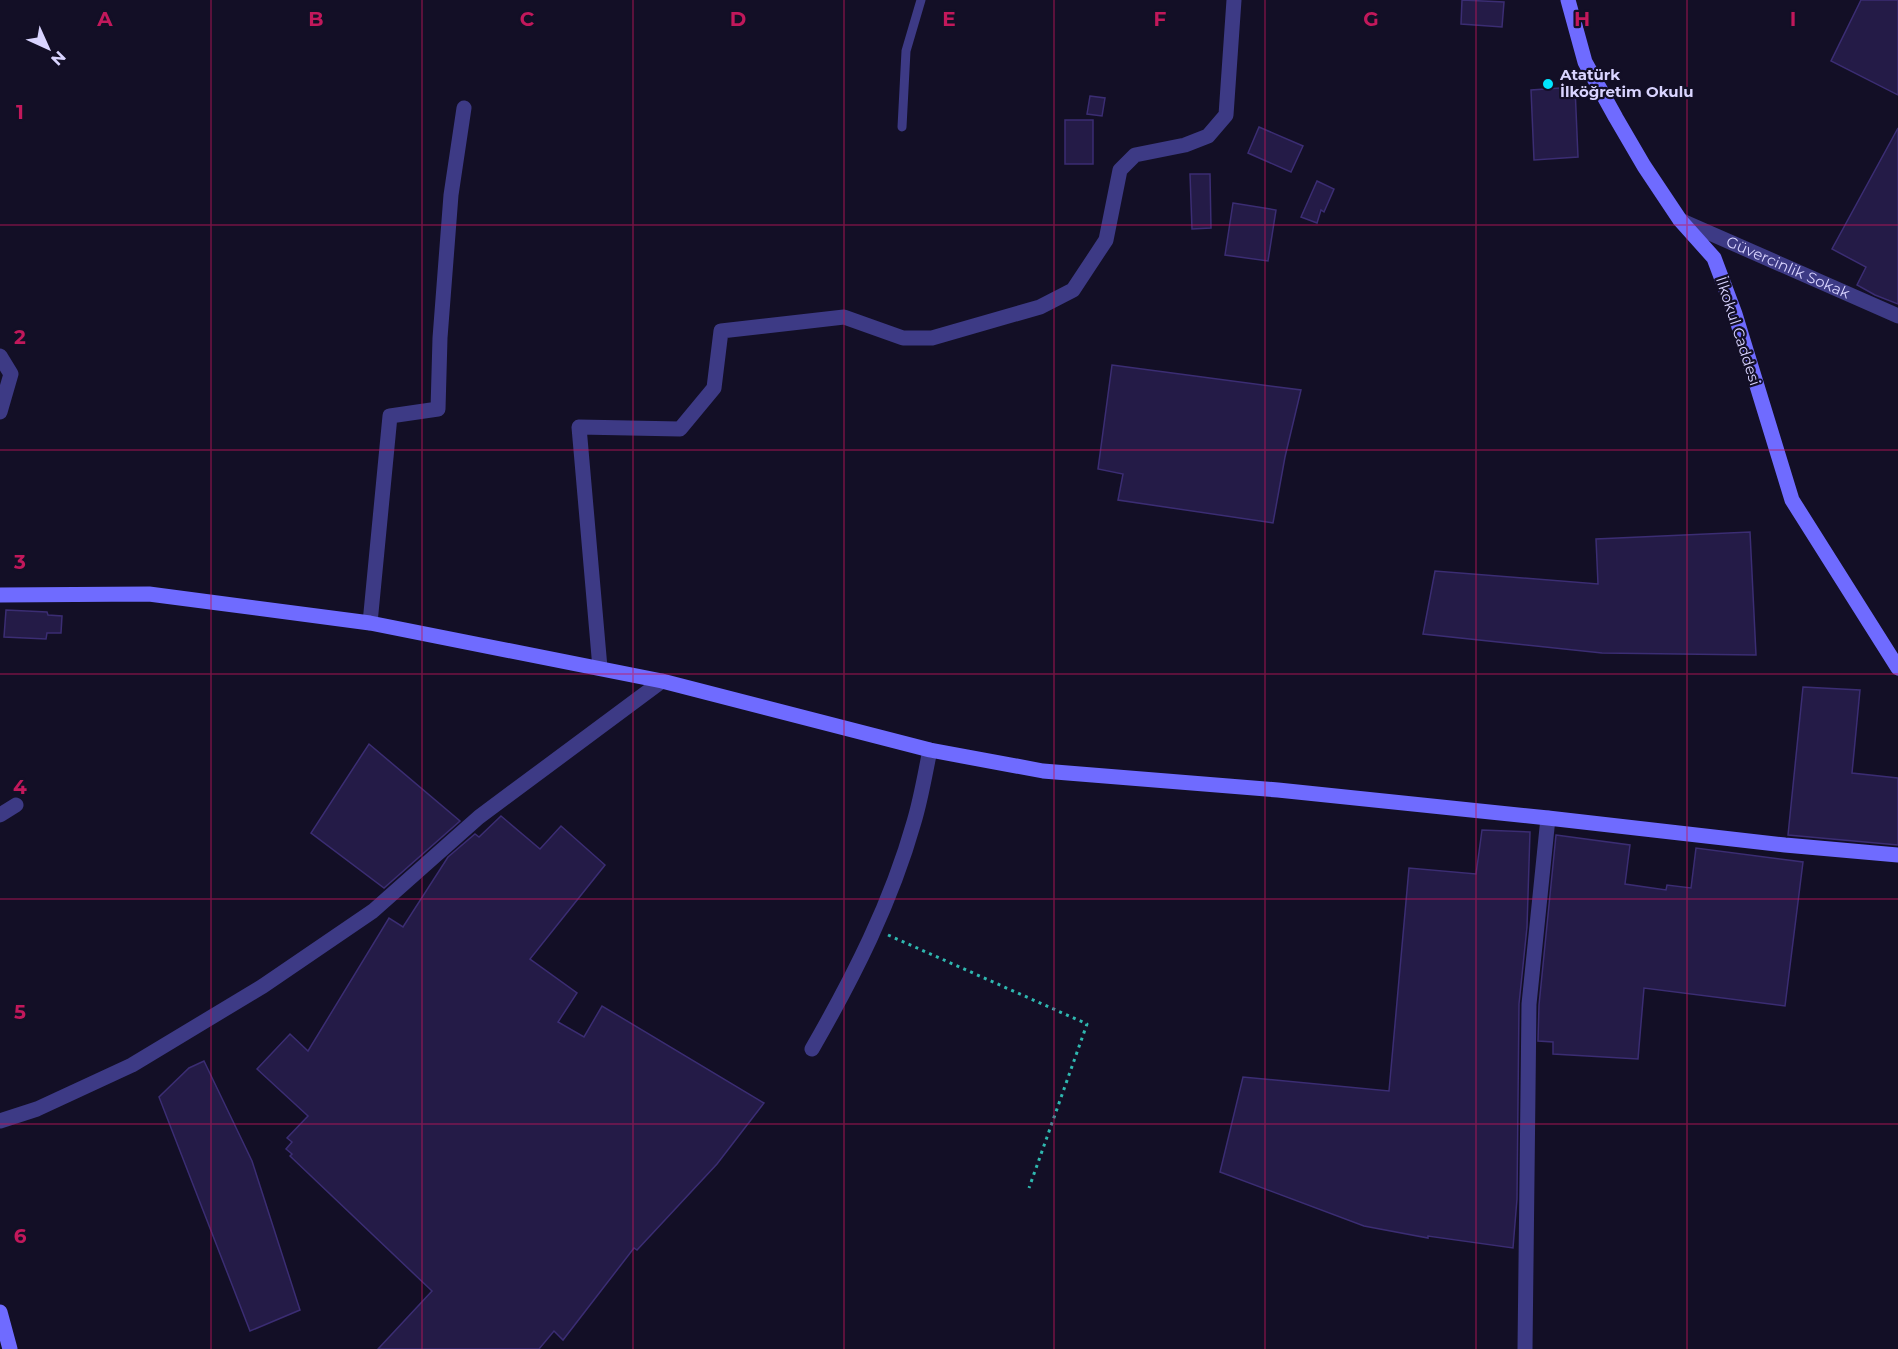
<svg xmlns="http://www.w3.org/2000/svg" width="1898" height="1349" font-family="Montserrat,sans-serif">
<rect width="100%" height="100%" fill="#130f26"/>
<!-- building -->
<g fill="#241b47" stroke="#3b2d73" stroke-width="1.5">
<polygon points="1462,0 1504,2 1502,27 1461,24"/>
<polygon points="1861,0 1898,0 1898,95 1831,61"/>
<polygon points="1575,87 1578,157 1534,160 1531,90"/>
<polygon points="1090,96 1105,98 1102,116 1087,114"/>
<rect x="1065" y="120" width="28" height="44"/>
<polygon points="1259,127 1303,146 1291,172 1248,153"/>
<polygon points="1898,128 1898,304 1875,295 1857,285 1866,267 1832,249"/>
<polygon points="1190,174 1210,174 1211,228 1192,229"/>
<polygon points="1317,181 1334,189 1324,212 1321,210 1317,223 1301,217"/>
<polygon points="1233,203 1276,210 1268,261 1225,255"/>
<polygon points="1112,365 1301,390 1285,457 1273,523 1118,500 1123,474 1098,469"/>
<polygon points="1750,532 1756,655 1602,653 1423,634 1435,571 1598,584 1596,539"/>
<polygon points="6,610 47,612 48,615 62,616 61,633 47,633 46,639 4,637"/>
<polygon points="1803,687 1860,690 1852,773 1898,778 1898,845 1788,835"/>
<polygon points="369,744 460,821 384,888 311,833"/>
<polygon points="501,816 540,849 561,826 605,865 530,959 577,993 558,1022 584,1037 602,1006 764,1103 717,1164 637,1250 634,1248 563,1340 554,1331 539,1349 378,1349 432,1291 290,1156 292,1154 286,1149 292,1142 287,1138 308,1116 257,1069 290,1034 308,1051 389,918 403,927 448,857 475,834 479,837"/>
<polygon points="1482,830 1530,832 1527,927 1519,1004 1517,1199 1513,1248 1428,1236 1428,1238 1364,1226 1220,1172 1243,1077 1389,1091 1409,868 1476,874"/>
<polygon points="1556,835 1630,845 1625,884 1666,890 1667,885 1691,888 1696,848 1803,862 1785,1006 1644,988 1638,1059 1553,1054 1553,1042 1538,1041 1539,1005"/>
<polygon points="204,1061 252,1161 300,1310 250,1331 159,1097 189,1068"/>
</g>
<g fill="none" stroke-linecap="round" stroke-linejoin="round">
<!-- path -->
<polyline stroke="#2fb8b0" stroke-width="3" stroke-dasharray="3 4.5" stroke-linecap="butt" points="888,935 1087,1024 1029,1188"/>
<!-- lane -->
<polyline stroke="#3d3a85" stroke-width="9" points="902,127 906,51 921,0"/>
<!-- street -->
<g stroke="#3d3a85" stroke-width="15">
<path id="s1" d="M1680 220 1898 316"/>
<polyline points="0,356 11,374 0,412"/>
<polyline points="370,623 390,416 438,409 440,338 451,195 464,108"/>
<polyline points="600,668 579,427 680,429 714,388 721,331 844,317 903,338 932,338 1040,307 1073,290 1106,240 1120,170 1135,155 1185,145 1208,136 1226,115 1234,0"/>
<polyline points="0,815 16,805"/>
<path d="M812 1049C854 976 891 903 914 822 921 799 925 774 930 750"/>
<polyline points="0,1121 37,1109 132,1065 263,986 373,911 479,817 662,681"/>
<polyline points="1525,1349 1529,1004 1548,818"/>
</g>
<!-- secondary -->
<g stroke="#6f6bff" stroke-width="15">
<polyline points="1568,0 1585,62 1616,118 1644,166 1680,220 1714,258 1735,314 1792,500 1898,668"/>
<polyline points="0,595 149,594 370,623 662,681 930,750 1043,771 1278,790 1548,818 1785,845 1898,855"/>
<polyline points="0,1312 10,1349"/>
</g>
</g>
<!-- grid -->
<path fill="none" stroke="#c2185b" stroke-width="1.5" stroke-opacity="0.55" d="M211 0V1349M422 0V1349M633 0V1349M844 0V1349M1054 0V1349M1265 0V1349M1476 0V1349M1687 0V1349M0 225H1898M0 450H1898M0 674H1898M0 899H1898M0 1124H1898"/>
<!-- markers -->
<circle fill="#00e5ff" stroke="#130f26" stroke-width="2" cx="1548" cy="84" r="6"/>
<g text-anchor="middle" stroke-width="4.5" stroke-linejoin="round" paint-order="stroke">
<!-- poi labels -->
<g font-size="15" font-weight="bold" fill="#d9d4ff" stroke="#130f26" text-anchor="start">
<text x="1560" y="80">Atatürk<tspan x="1560" dy="17">İlköğretim Okulu</tspan></text>
</g>
<!-- street labels -->
<g font-size="15" fill="#d9d4ff" stroke="#130f26">
<text dy="5" stroke="none"><textPath href="#s1" startOffset="118">Güvercinlik Sokak</textPath></text>
<text transform="translate(1738 331) rotate(72)" y="5">İlkokul Caddesi</text>
</g>
</g>
<g font-size="20" text-anchor="middle" font-weight="bold" fill="#c2185b" stroke="#130f26" stroke-width="4.5" stroke-linejoin="round" paint-order="stroke">
<text x="105" y="26">A</text>
<text x="316" y="26">B</text>
<text x="527" y="26">C</text>
<text x="738" y="26">D</text>
<text x="949" y="26">E</text>
<text x="1160" y="26">F</text>
<text x="1371" y="26">G</text>
<text x="1582" y="26">H</text>
<text x="1793" y="26">I</text>
<text x="20" y="119">1</text>
<text x="20" y="344">2</text>
<text x="20" y="569">3</text>
<text x="20" y="794">4</text>
<text x="20" y="1019">5</text>
<text x="20" y="1243">6</text>
</g>
<!-- north arrow -->
<g transform="translate(48 48) rotate(135)" stroke="#130f26" stroke-width="4.5" paint-order="stroke">
<path d="M0-4.5L10 22L0 15L-10 22Z" fill="#d9d4ff"/>
<text y="-9" font-size="16" font-weight="bold" text-anchor="middle" fill="#d9d4ff">N</text>
</g>
</svg>
